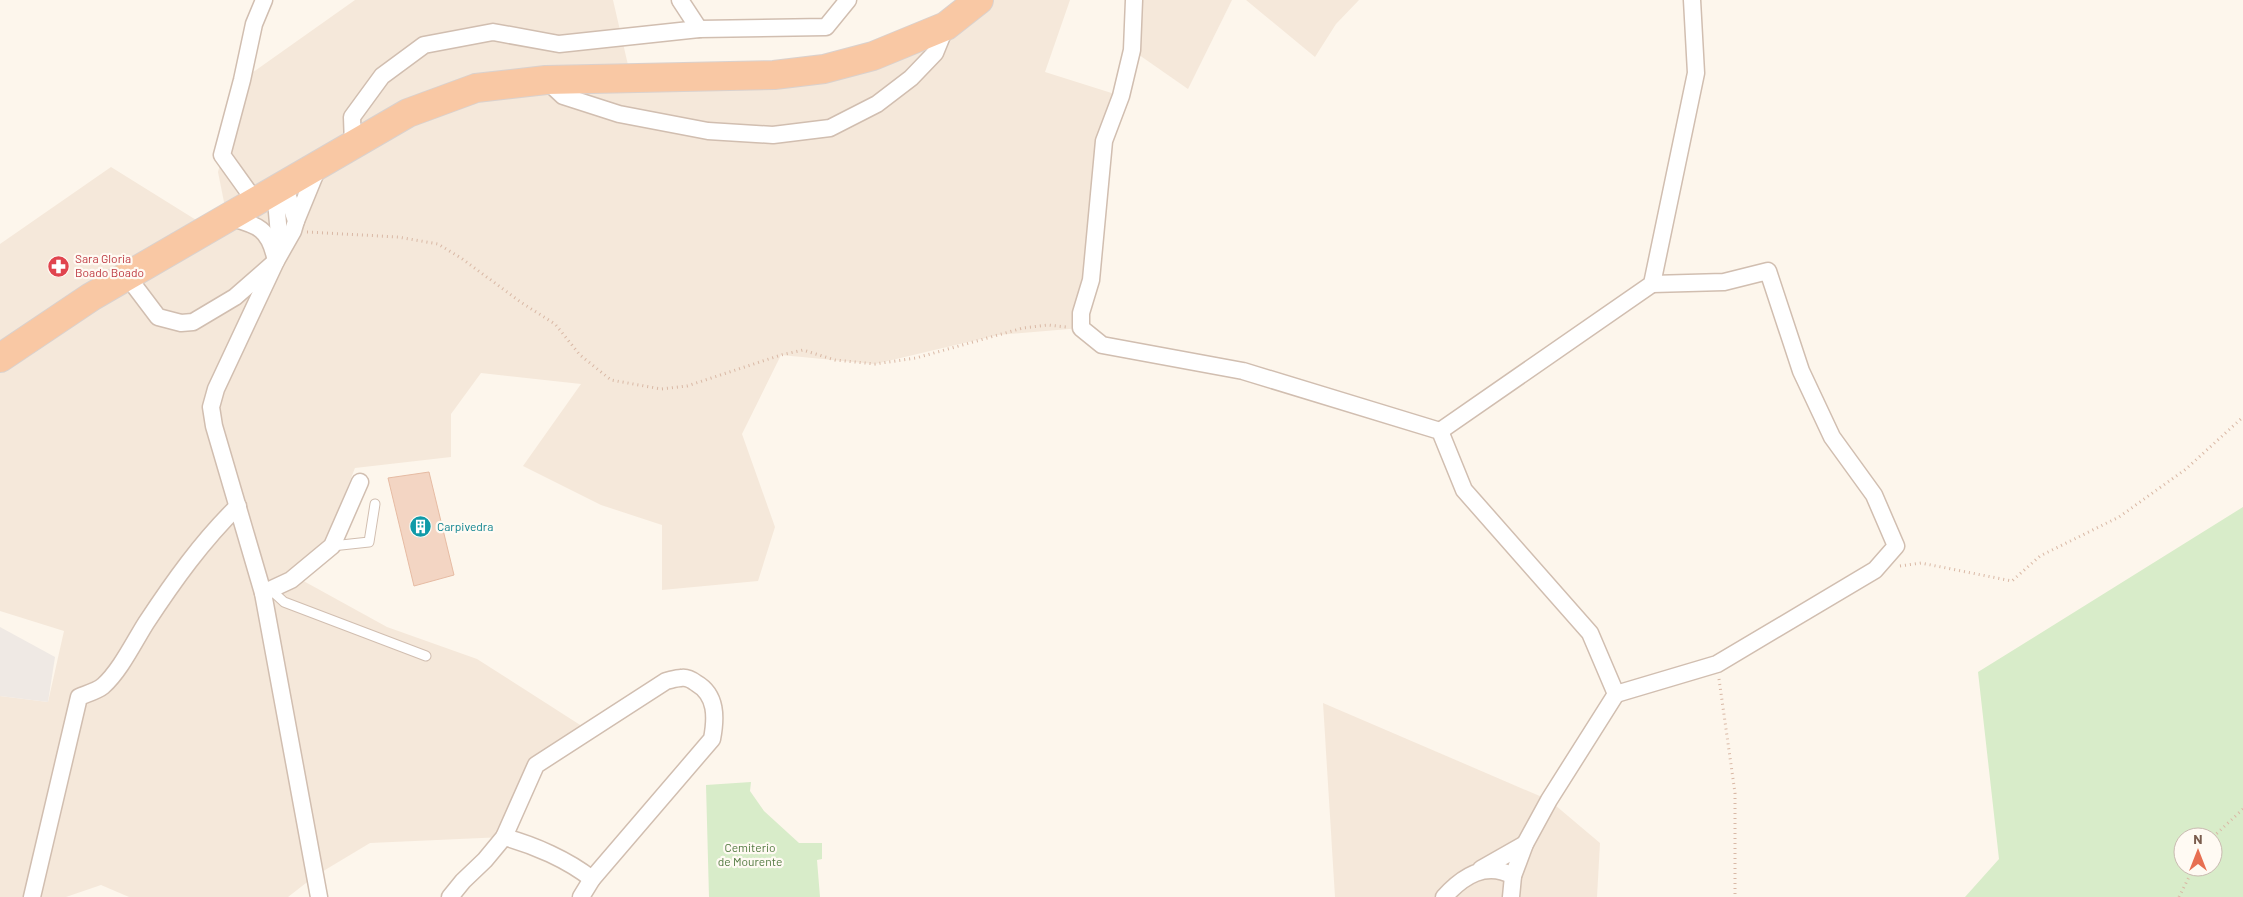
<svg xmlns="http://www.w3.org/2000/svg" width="2243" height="897" font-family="Barlow,sans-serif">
<rect width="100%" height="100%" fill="#fdf6ec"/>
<!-- residential -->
<g fill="#f5e8da">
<polygon points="355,0 613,0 631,78 774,75 911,41 970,0 1070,0 1045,72 1121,96 1102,165 1081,328 998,335 875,364 781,355 742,434 775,527 758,581 662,590 662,525 601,505 523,466 581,384 481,373 451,414 451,457 355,468 325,544 289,573 387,627 477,659 588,730 536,765 504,837 370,843 315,876 288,897 129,897 101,885 66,897 0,897 0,696 48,702 64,631 0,611 0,244 111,167 209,228 227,217 218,172 242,80"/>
<polygon points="1134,0 1232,0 1188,89 1132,50"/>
<polygon points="1246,0 1359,0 1336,24 1315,57"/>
<polygon points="1323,703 1549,800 1600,843 1597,897 1335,897"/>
</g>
<!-- industrial -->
<polygon fill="#efe9e4" points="0,627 55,657 48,702 0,696"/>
<!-- green -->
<g fill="#d8ecc9" fill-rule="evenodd">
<path d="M2243 507V897H1965L1999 859 1978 672ZM2183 837H2213V867H2183Z"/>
<polygon points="751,782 750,791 764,811 799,843 822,843 822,859 817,860 820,897 709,897 706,785"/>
</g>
<!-- building -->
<polygon fill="#f3d5c3" stroke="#e6bba3" points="429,472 454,575 414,586 388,478"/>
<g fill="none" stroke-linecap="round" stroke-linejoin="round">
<defs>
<g id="service">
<polyline points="332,546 369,542 375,504"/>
<polyline points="271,590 284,602 426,656"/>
</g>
<g id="minor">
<polyline points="680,0 699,29"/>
<polyline points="1134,0 1132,50 1121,96 1104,141 1091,280 1081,313 1081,328 1102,345 1243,371 1440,431 1464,490 1590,633 1616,694 1549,800 1525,844 1513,876 1511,897"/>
<polyline points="546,80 563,96 619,114 708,131 773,135 830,128 877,104 911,78 935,53 946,26"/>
<polyline points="353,145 352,117 382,76 424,45 493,32 559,44 699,29 826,27 848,0"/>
<polyline points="284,184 296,221 293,231 276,261 216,389 211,407 214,426 263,593 319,897"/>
<polyline points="255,201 222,155 242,80 254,24 264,0"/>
<path d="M228 217C255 225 268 226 275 257"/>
<polyline points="296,221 319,165"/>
<polyline points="127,276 158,317 181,323 193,322 235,297 276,261 279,235 275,189"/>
<polyline points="1440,431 1652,284 1696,73 1692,0"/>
<polyline points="263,593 291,580 332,546 360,482"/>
<polyline points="1616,694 1717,664 1875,570 1896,546 1874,495 1832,437 1801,371 1768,271 1724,282 1652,284"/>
<path d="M504 837C534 845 568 860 592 879"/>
<polyline points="1481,869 1525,844"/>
<path d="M32 897 79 697C86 694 97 691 103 686 120 671 134 642 146 623 173 582 202 541 238 506"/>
<path d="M450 897 463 881 485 860 504 837 536 765 666 681C671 680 676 678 681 678 686 677 692 680 696 683 717 695 716 718 712 739L592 879 581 897"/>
<path d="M1444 897C1463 876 1486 861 1513 876"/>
</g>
<polyline id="trunk" points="0,358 91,297 408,113 476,88 546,80 774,75 824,69 873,56 946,26 979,0"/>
</defs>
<!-- service casing -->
<use href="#service" stroke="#d1beb0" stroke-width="11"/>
<!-- minor casing -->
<use href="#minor" stroke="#d1beb0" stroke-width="19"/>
<!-- trunk casing -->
<use href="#trunk" stroke="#dad1cd" stroke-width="30"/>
<!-- path -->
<g stroke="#d9b8a5" stroke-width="3" stroke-dasharray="1 4" stroke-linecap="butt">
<polyline points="307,232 398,237 438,244 461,258 522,303 555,324 580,355 611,380 661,389 687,386 781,355 803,350 835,360 875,364 916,358 1023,328 1048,325 1066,327"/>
<polyline points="1900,566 1921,563 2012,581 2040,556 2119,517 2186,469 2243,417"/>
<polyline points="1719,679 1735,793 1735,897"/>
<polyline points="2213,837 2243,809"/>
<polyline points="2179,897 2194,867"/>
</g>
<!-- service -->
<use href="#service" stroke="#fff" stroke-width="9"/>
<!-- minor -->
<use href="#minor" stroke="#fff" stroke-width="16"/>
<!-- trunk -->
<use href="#trunk" stroke="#f9c8a4" stroke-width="28"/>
</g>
<!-- icons -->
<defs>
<symbol id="pharmacy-disc" viewBox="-11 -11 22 22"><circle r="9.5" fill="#e0444e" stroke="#fffaf3"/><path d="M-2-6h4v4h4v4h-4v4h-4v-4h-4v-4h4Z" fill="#fff"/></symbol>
<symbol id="building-disc" viewBox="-11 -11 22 22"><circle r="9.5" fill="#0f9aa8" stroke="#fffaf3"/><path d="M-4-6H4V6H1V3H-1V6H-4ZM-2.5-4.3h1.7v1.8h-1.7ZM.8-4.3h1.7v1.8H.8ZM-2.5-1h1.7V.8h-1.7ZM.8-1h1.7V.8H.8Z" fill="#fff"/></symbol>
</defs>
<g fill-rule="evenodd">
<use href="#pharmacy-disc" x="46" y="254" width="25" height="25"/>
<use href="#building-disc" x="408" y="514" width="25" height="25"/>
</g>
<g text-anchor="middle" stroke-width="4.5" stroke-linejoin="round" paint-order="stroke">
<!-- health labels -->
<g font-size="12" fill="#be3a42" stroke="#fffaf3" text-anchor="start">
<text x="75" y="263">Sara Gloria<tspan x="75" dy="14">Boado Boado</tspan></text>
</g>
<!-- culture labels -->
<g font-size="12" fill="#0d838f" stroke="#fffaf3" text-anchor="start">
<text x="437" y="531">Carpivedra</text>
</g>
<!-- park labels -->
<g font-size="12" fill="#537a41" stroke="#fffaf3">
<text x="750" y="852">Cemiterio<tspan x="750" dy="14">de Mourente</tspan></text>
</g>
</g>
<!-- north arrow -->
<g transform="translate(2198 852)"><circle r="24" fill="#fffaf3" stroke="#cabbb1"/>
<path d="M0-4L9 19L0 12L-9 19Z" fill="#e76f51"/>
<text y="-8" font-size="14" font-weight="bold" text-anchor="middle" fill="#7a5c4d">N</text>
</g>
</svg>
